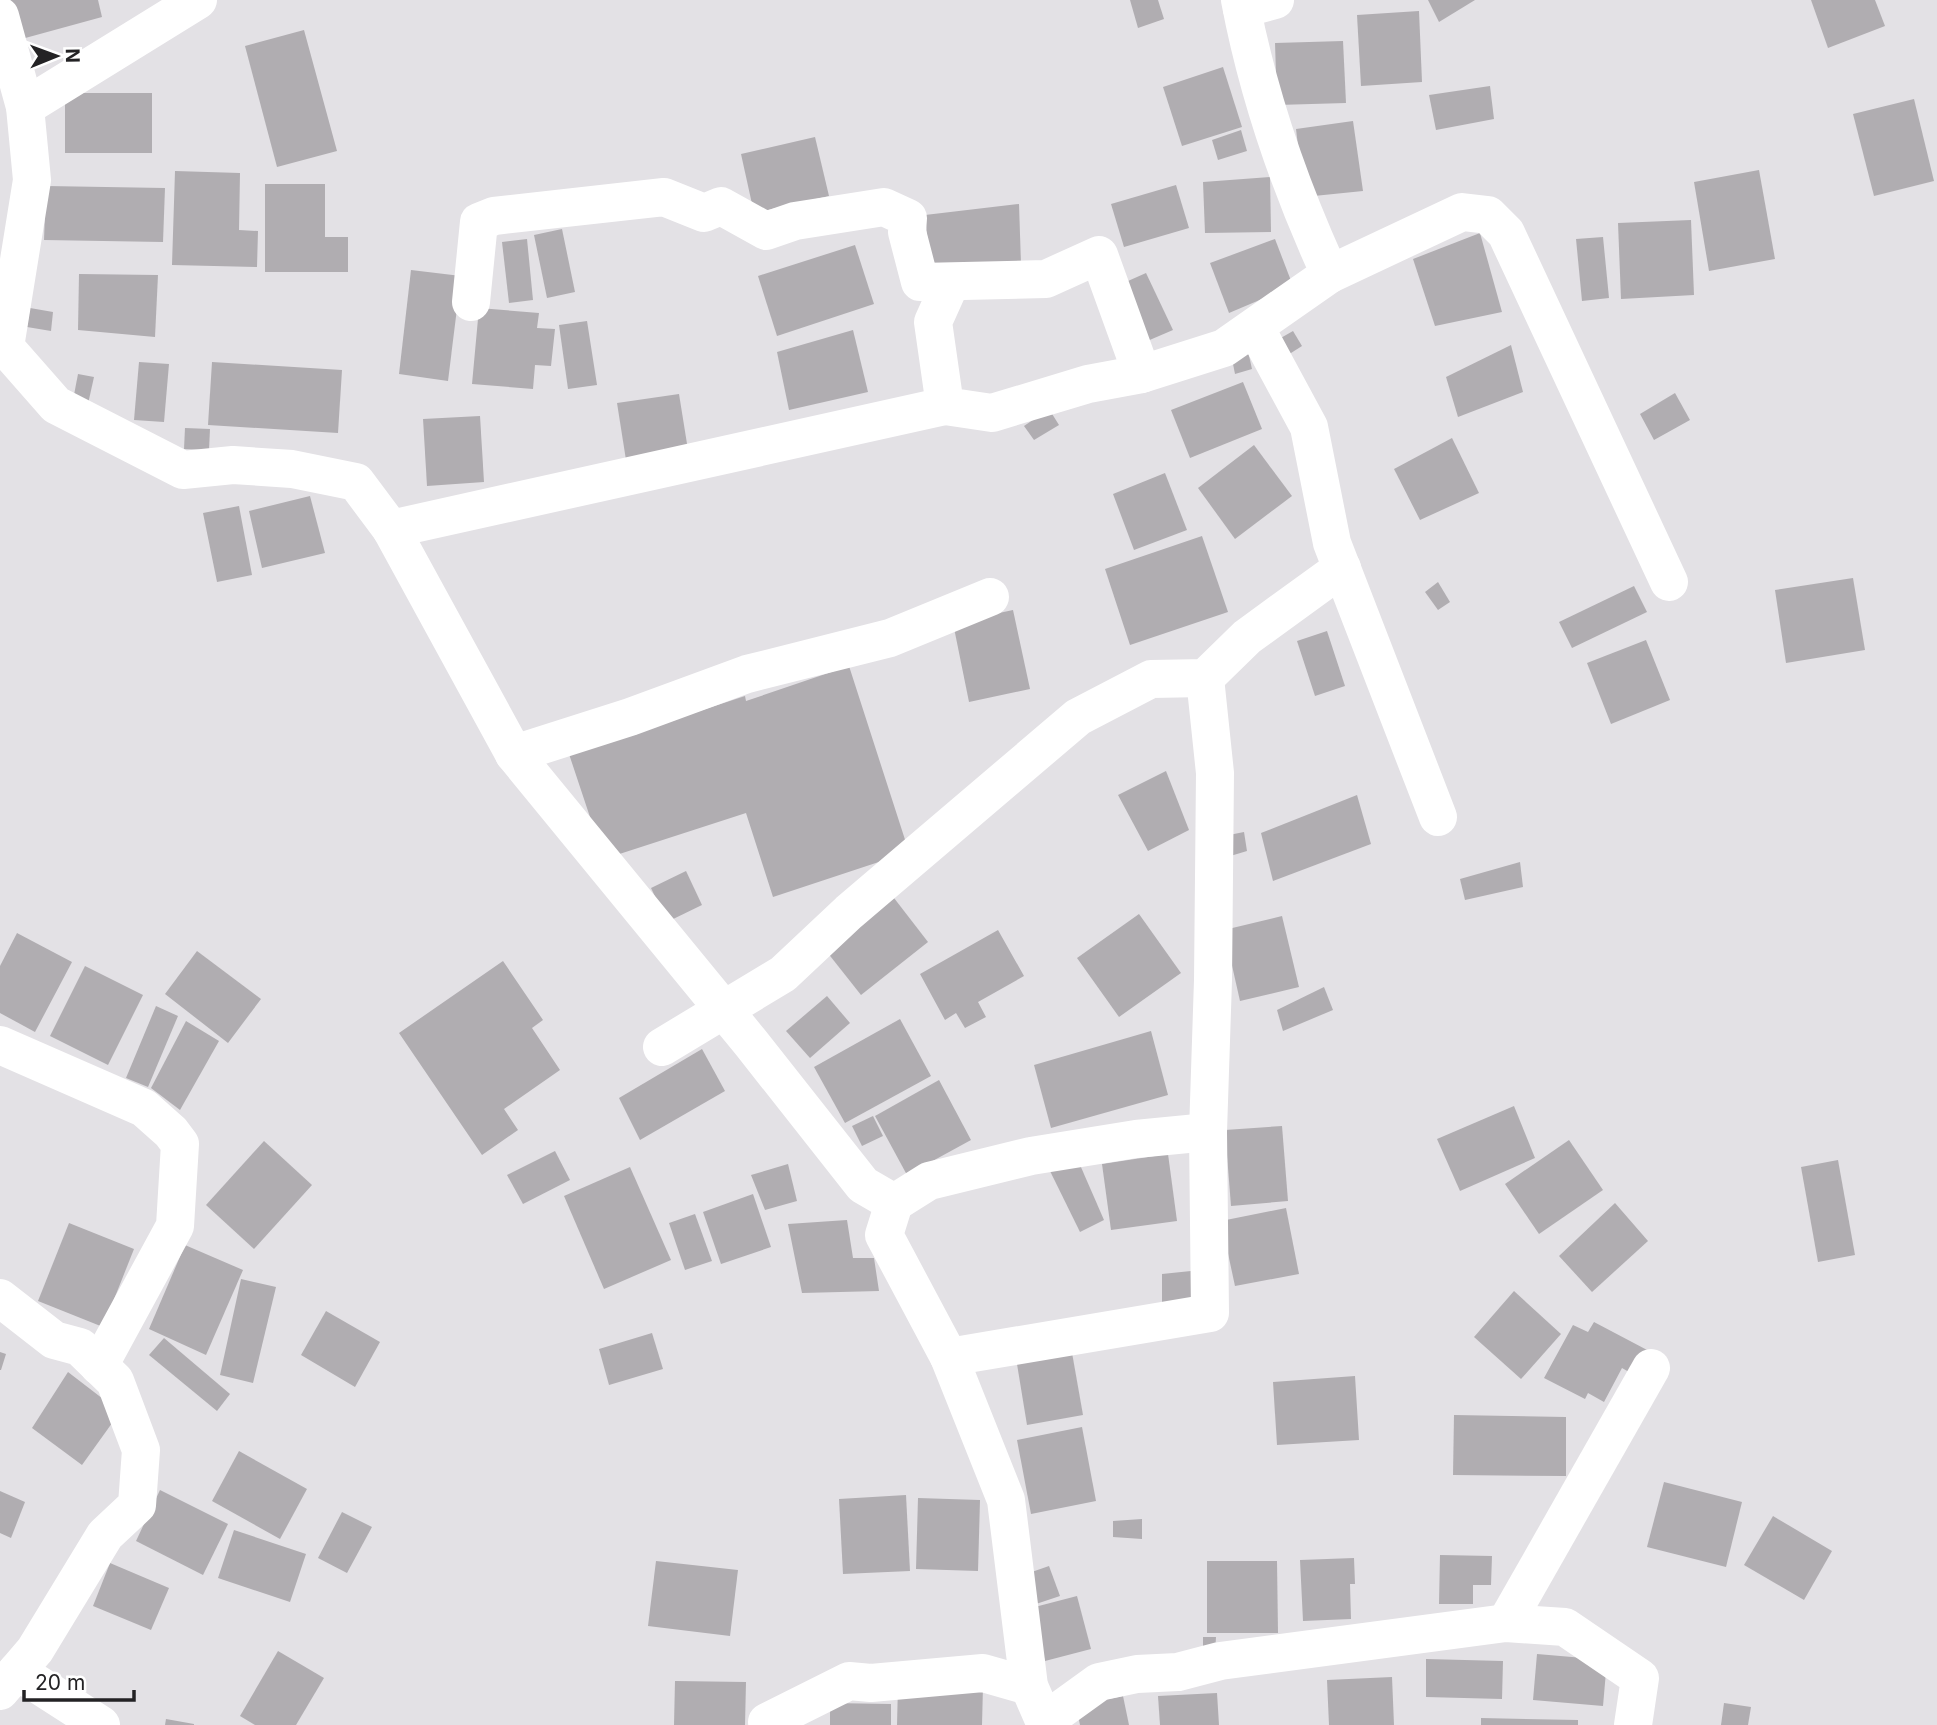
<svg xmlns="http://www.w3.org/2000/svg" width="1937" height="1725" font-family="Inter,sans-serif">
<rect width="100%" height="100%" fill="#e3e1e5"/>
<!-- building -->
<g fill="#b0adb1">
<polygon points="7,0 98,0 102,17 18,40"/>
<polygon points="1130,0 1158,0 1164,19 1138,28"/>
<polygon points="1428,0 1475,0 1439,22"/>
<polygon points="1811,0 1875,0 1885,26 1828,48"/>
<polygon points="1419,11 1422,82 1361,86 1357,15"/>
<polygon points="304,30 337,151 277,167 245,46"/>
<polygon points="1343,41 1346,103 1277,105 1275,43"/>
<polygon points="1223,67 1242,127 1182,146 1163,87"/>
<polygon points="1490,86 1494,119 1436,130 1429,95"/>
<rect x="65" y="93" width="87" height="60"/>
<polygon points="1914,99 1934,181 1874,196 1853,114"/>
<polygon points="1353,121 1363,191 1304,197 1296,129"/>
<polygon points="1241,130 1247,151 1218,160 1212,140"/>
<polygon points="815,137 829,196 754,213 741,154"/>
<polygon points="1759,170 1775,259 1709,271 1694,182"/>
<polygon points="175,171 240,173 239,230 258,231 257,267 172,265"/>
<polygon points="1270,177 1271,232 1205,233 1203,182"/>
<polygon points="265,184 325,184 325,237 348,237 348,272 265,272"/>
<polygon points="1176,185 1189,228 1124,247 1111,204"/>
<polygon points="46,186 165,188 163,242 44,240"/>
<polygon points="1019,204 1021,264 931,274 925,215"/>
<polygon points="1691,220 1694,295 1621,299 1618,223"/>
<polygon points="562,229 575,292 547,298 534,235"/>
<polygon points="1480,233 1502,312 1435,326 1413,259"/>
<polygon points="1603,237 1609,298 1582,301 1576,239"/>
<polygon points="527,239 533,300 509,303 502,242"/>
<polygon points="1275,239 1293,286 1229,313 1210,263"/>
<polygon points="855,245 874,304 777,336 758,276"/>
<polygon points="411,270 461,276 448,381 399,374"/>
<polygon points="1146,273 1173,330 1145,342 1119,285"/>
<polygon points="79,274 158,275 155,337 78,330"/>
<polygon points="30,308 53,312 51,331 27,327"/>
<polygon points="479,308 539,313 537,328 555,329 551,366 535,365 533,389 472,384"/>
<polygon points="587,321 597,385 568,389 559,325"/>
<polygon points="853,330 868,392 789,410 777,352"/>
<polygon points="1293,331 1302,346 1280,360 1272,343"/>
<polygon points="1511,345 1523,392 1458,417 1446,377"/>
<polygon points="1248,351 1252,369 1235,374 1231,354"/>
<polygon points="139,362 169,364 164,422 134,420"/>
<polygon points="212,362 342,370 338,433 208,425"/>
<polygon points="78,374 94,377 88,404 73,400"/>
<polygon points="1243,382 1262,429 1190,458 1171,410"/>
<polygon points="1675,393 1690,420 1654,440 1640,414"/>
<polygon points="679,394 688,450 626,460 617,403"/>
<polygon points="1049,409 1059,425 1034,440 1024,426"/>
<polygon points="480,416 484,482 427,486 423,419"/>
<polygon points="185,428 210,429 209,450 184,449"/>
<polygon points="1452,438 1479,493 1420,520 1394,469"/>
<polygon points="1254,445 1292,496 1235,539 1198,488"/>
<polygon points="1165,473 1187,530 1134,550 1113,494"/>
<polygon points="310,496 325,553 262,568 249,511"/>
<polygon points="239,506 252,575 217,582 203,513"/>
<polygon points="1202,536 1228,612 1130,645 1105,569"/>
<polygon points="1853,578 1865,650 1786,663 1775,590"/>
<polygon points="1438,582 1450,602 1438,610 1425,592"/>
<polygon points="1634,586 1647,612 1572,648 1559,622"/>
<polygon points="1013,610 1030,689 969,702 953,623"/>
<polygon points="1327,631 1345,686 1315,696 1297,641"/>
<polygon points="1646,640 1670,700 1611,724 1587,663"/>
<polygon points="849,666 909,852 773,897 746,813 604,859 569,754 745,696 746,701"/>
<polygon points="1166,771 1189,830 1148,851 1118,795"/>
<polygon points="1357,795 1371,844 1273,881 1261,833"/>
<polygon points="1244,832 1247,851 1227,857 1224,836"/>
<polygon points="1520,862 1523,887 1465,900 1460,879"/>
<polygon points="686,871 702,905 667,922 651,888"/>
<polygon points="894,898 928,942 861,995 827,952"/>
<polygon points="1139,914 1181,973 1119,1017 1077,958"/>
<polygon points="1282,916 1299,987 1240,1001 1224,930"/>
<polygon points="998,930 1024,976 978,1002 986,1017 965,1028 956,1013 945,1020 920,974"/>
<polygon points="17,933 72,962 35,1032 0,1013 0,966"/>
<polygon points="197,951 261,999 228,1043 165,994"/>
<polygon points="503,961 543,1020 532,1028 560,1070 504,1109 518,1130 482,1155 399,1033"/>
<polygon points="85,966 143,995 108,1065 50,1036"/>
<polygon points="1324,987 1333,1010 1283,1031 1277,1010"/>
<polygon points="827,996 850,1023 810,1058 786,1031"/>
<polygon points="156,1006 178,1016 148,1087 126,1078"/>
<polygon points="900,1019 931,1076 845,1123 814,1067"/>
<polygon points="186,1021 219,1041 180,1110 151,1088"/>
<polygon points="1151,1031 1168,1095 1051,1128 1034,1065"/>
<polygon points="702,1049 725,1091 640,1140 619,1098"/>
<polygon points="939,1080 971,1140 907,1175 875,1116"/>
<polygon points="1514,1106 1535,1158 1460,1191 1437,1139"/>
<polygon points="873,1116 883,1136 862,1146 852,1126"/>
<polygon points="1282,1126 1288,1201 1231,1206 1225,1130"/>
<polygon points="1569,1140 1603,1190 1539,1234 1505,1184"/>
<polygon points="264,1141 312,1185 254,1249 206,1205"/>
<polygon points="555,1151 570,1180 523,1204 507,1175"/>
<polygon points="1168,1154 1177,1221 1111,1230 1102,1164"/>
<polygon points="1077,1158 1104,1220 1080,1232 1050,1171"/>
<polygon points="1838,1160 1855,1255 1818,1262 1801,1167"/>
<polygon points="788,1164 797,1201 765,1210 751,1175"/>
<polygon points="630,1167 671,1260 604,1289 564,1196"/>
<polygon points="753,1194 771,1247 721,1264 703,1212"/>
<polygon points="1615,1203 1648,1241 1592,1292 1559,1256"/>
<polygon points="1286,1208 1299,1274 1235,1286 1221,1221"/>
<polygon points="695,1214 712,1261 685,1270 669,1223"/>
<polygon points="847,1220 853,1258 874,1258 879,1291 802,1293 788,1224"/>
<polygon points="69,1223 134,1249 103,1327 38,1301"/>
<polygon points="185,1245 243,1270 206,1355 149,1329"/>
<polygon points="1191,1271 1192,1306 1162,1307 1162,1274"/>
<polygon points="241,1279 276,1287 253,1383 220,1375"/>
<polygon points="1514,1291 1561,1334 1521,1379 1474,1337"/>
<polygon points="326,1311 380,1342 355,1387 301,1355"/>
<polygon points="1594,1322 1649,1351 1636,1376 1622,1368 1604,1402 1588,1393 1585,1399 1544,1378 1573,1325 1588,1332"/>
<polygon points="652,1333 663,1369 609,1385 599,1349"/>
<polygon points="164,1338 230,1394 217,1411 149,1355"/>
<polygon points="1071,1347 1083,1415 1027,1425 1016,1358"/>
<polygon points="0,1352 6,1354 1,1370 0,1370"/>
<polygon points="68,1372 120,1412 82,1465 32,1428"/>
<polygon points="1355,1376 1359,1440 1277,1445 1273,1382"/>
<polygon points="1454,1415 1566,1417 1566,1476 1453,1475"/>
<polygon points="1082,1427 1096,1501 1031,1514 1017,1440"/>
<polygon points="239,1451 307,1489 280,1539 212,1501"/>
<polygon points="1664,1482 1742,1502 1726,1567 1647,1547"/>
<polygon points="160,1490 228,1524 203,1575 136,1541"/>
<polygon points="0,1491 25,1502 11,1538 0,1533"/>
<polygon points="906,1495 910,1571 843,1574 839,1499"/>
<polygon points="918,1498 980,1500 978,1571 916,1569"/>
<polygon points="342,1512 372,1527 347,1573 318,1558"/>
<polygon points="1773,1516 1832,1551 1804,1600 1744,1565"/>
<polygon points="1142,1519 1142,1539 1113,1537 1113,1521"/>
<polygon points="234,1530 306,1554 290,1602 218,1578"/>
<polygon points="1440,1555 1492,1556 1491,1585 1473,1585 1473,1604 1439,1604"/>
<polygon points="1354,1558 1355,1584 1350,1584 1351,1619 1303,1621 1300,1560"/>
<polygon points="656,1561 738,1570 730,1636 648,1626"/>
<polygon points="1207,1561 1277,1561 1278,1633 1207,1633"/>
<polygon points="110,1563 169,1588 151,1630 93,1606"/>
<polygon points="1049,1566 1060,1596 1036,1604 1026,1574"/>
<polygon points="1077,1596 1091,1649 1045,1661 1031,1608"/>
<polygon points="1203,1637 1216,1637 1215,1652 1203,1652"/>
<polygon points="278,1651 324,1678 296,1725 255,1725 240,1716"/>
<polygon points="1537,1654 1607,1660 1603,1706 1533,1700"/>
<polygon points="1426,1659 1503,1661 1502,1699 1426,1697"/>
<polygon points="1392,1677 1394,1725 1329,1725 1327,1680"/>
<polygon points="675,1681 746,1682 745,1725 674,1725"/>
<polygon points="898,1685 983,1686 982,1725 897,1725"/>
<polygon points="1217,1693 1219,1725 1160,1725 1158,1696"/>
<polygon points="1123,1696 1129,1725 1080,1725 1076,1706"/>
<polygon points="830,1703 891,1704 891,1725 830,1725"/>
<polygon points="1724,1703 1751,1707 1748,1725 1721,1725"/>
<polygon points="1481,1718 1578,1720 1578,1725 1481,1725"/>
<polygon points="166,1719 194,1724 194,1725 165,1725"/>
</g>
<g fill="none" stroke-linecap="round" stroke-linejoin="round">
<!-- minor -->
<g stroke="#fff" stroke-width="38">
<polyline points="1242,9 1275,0"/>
<polyline points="0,16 25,107 32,180 5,347 56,405 183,470 233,465 292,469 356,482 391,529 514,754 751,1043 863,1185 894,1203"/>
<polyline points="25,107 198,0"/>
<polyline points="1330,274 1462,212 1488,215 1506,233 1669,582"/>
<path d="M951 282 933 322 945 406 992 413 1088 384 1142 374 1224 348 1330 274C1290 187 1258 95 1240 0"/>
<polyline points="471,302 479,222 494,216 664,197 704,213 721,206 766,231 795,221 884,207 908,218 907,232 920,282 1046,279 1099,255 1142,374"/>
<polyline points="1255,327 1309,427 1332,543 1438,817"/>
<polyline points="391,529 945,406"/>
<polyline points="514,754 630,717 747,674 890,638 990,597"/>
<polyline points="0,1045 144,1108 171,1132 180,1144 175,1226 99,1366"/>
<polyline points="662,1047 783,974 849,912 1078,717 1151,679 1205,678 1247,637 1342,568"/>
<polyline points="0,1298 54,1340 80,1347 115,1381 141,1450 137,1505 105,1535 35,1650 0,1691"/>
<polyline points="949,1357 1210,1313 1208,1132 1213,980 1215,773 1205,678"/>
<polyline points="1506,1623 1651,1368"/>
<polyline points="17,1671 101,1725"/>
<polyline points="1045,1721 1099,1682 1137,1674 1178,1672 1220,1661 1506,1623 1565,1627 1640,1678 1633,1725"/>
<polyline points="767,1722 849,1681 871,1683 983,1673 1029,1686"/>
<polyline points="1046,1725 1029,1686 1006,1500 949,1357 884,1235 894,1203 929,1181 1031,1156 1136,1139 1208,1132"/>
</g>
</g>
<!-- north arrow -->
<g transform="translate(56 56) rotate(89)" stroke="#ffffff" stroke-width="5" paint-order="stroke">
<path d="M0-5L12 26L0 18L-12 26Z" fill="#232224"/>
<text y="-10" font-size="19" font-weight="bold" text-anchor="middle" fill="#232224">N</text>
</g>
<!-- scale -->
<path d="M24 1690v10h110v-10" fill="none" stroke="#232224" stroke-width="3.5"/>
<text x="35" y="1690" font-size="21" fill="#232224" stroke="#ffffff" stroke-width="5" paint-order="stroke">20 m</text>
</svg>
